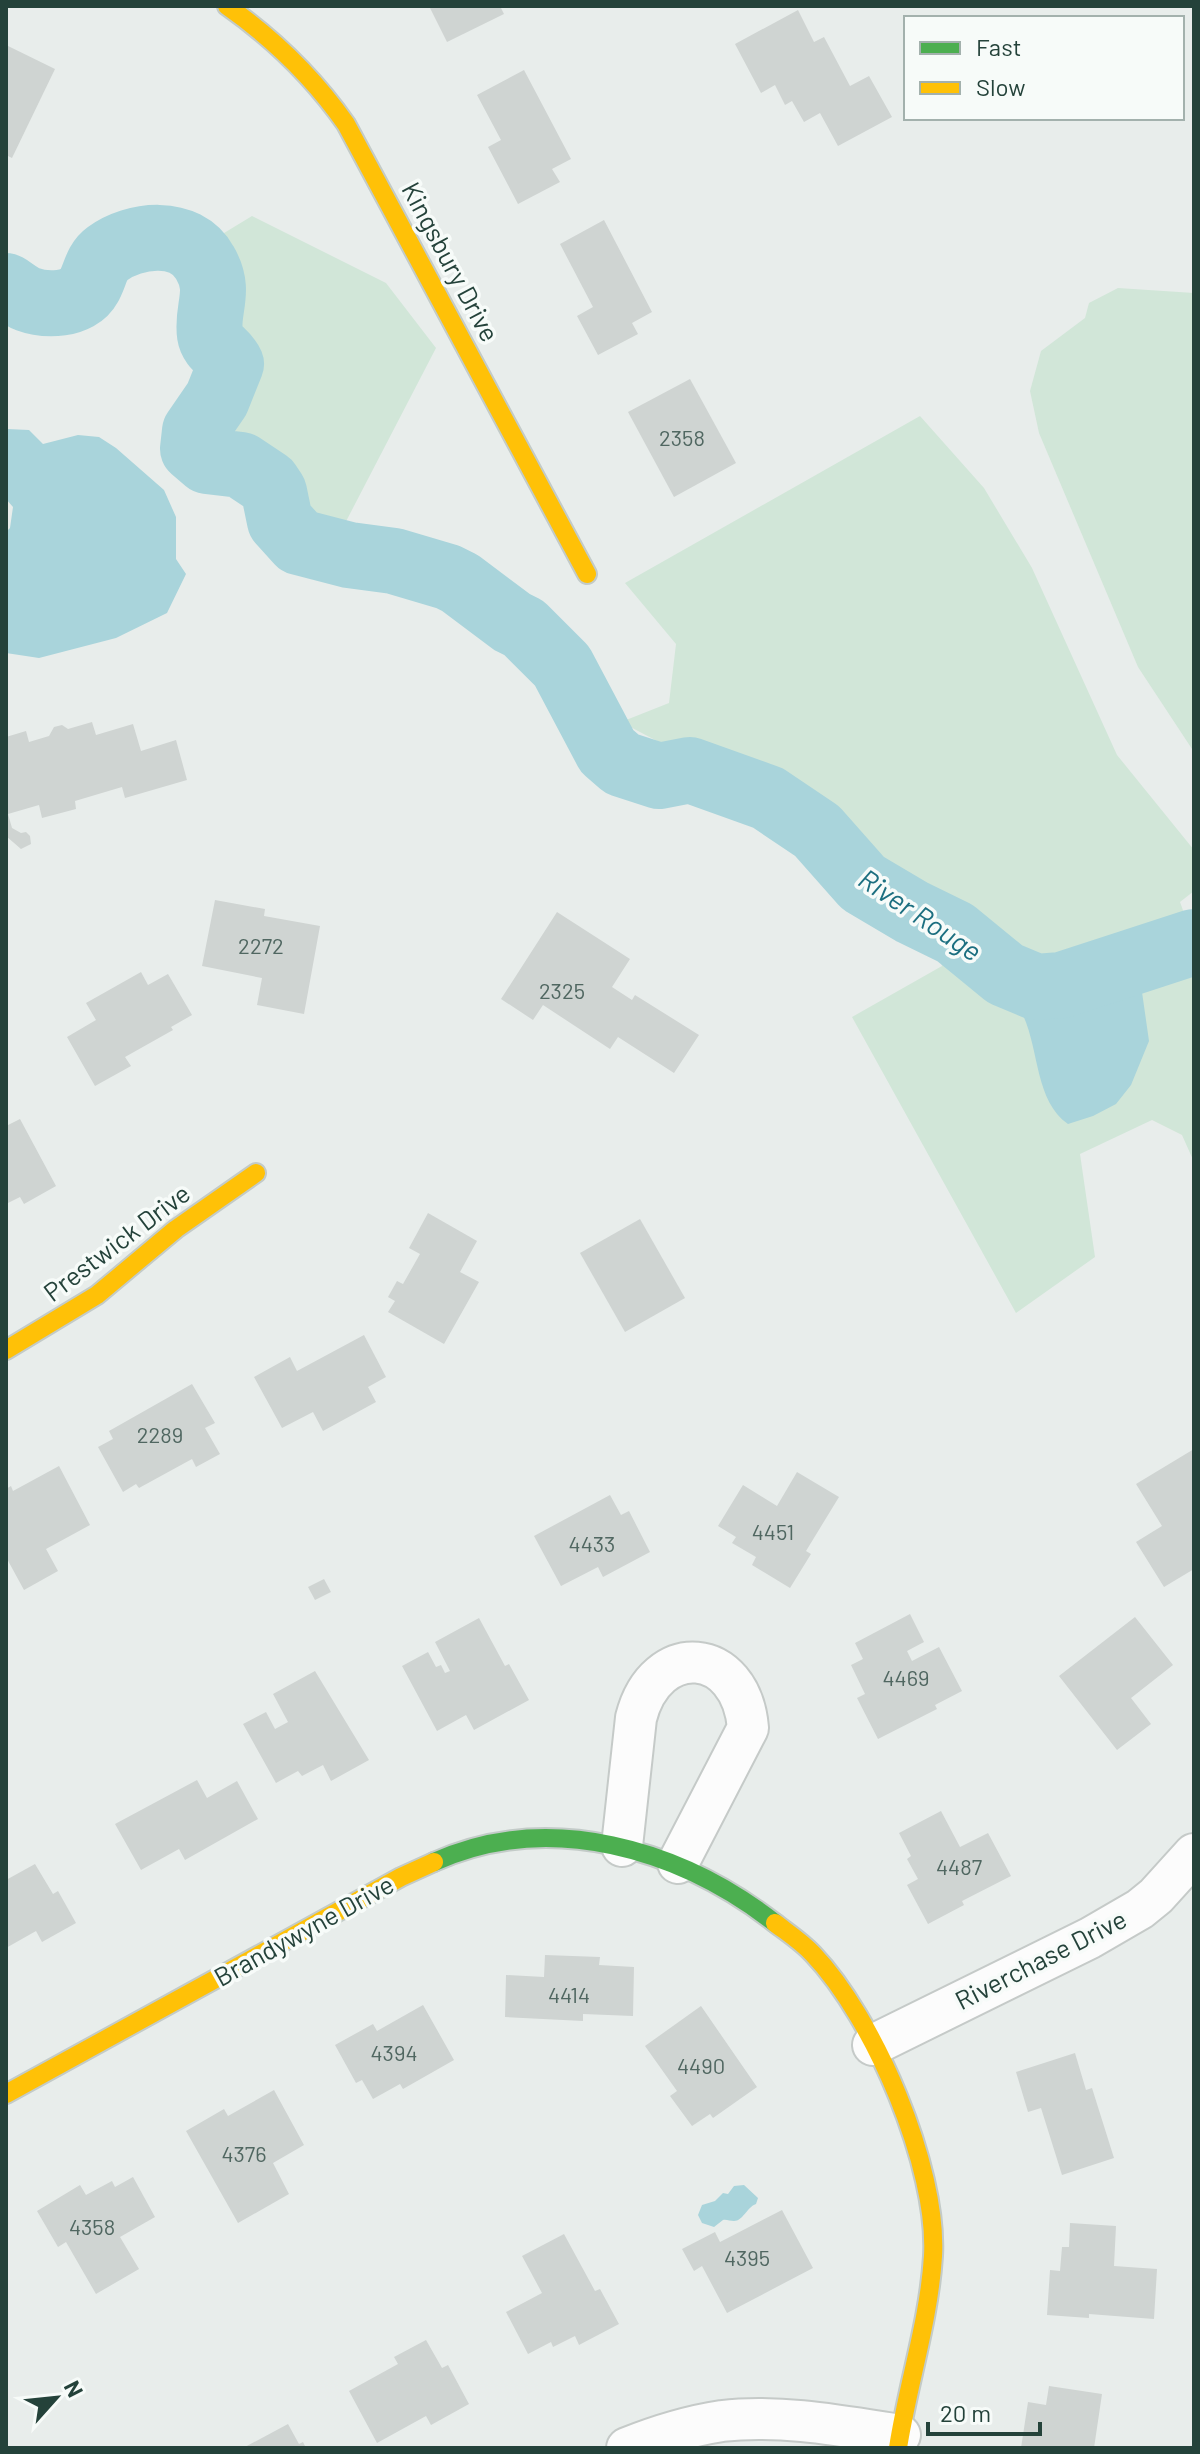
<svg xmlns="http://www.w3.org/2000/svg" width="1200" height="2454" font-family="Barlow,sans-serif">
<rect width="100%" height="100%" fill="#e8edeb"/>
<!-- green -->
<g fill="#d1e6d8">
<polygon points="252,216 386,283 436,348 340,533 318,522 297,491 260,452 227,431 225,415 248,381 232,345 227,313 206,244"/>
<polygon points="1118,288 1194,293 1194,752 1138,667 1039,433 1030,391 1041,351 1085,318 1089,303"/>
<polygon points="920,416 984,488 1032,568 1117,755 1194,850 1194,891 1180,902 1194,941 1194,1162 1182,1135 1152,1120 1080,1154 1095,1257 1016,1313 852,1017 942,966 925,903 864,864 823,808 771,769 693,760 621,722 669,703 676,644 625,583"/>
</g>
<!-- water -->
<g fill="#a9d4db">
<polygon points="7,429 29,430 43,444 78,435 99,437 116,448 164,490 176,517 176,559 186,574 167,613 116,638 39,658 6,653 6,532 10,528 13,507 6,499"/>
<path d="M1121 947 1140 978 1149 1041 1131 1085 1116 1104 1093 1116 1068 1124C1031 1098 1041 1038 1016 1003L1024 965H1047L1081 950Z"/>
<path d="M744 2185 758 2198 756 2204C747 2207 743 2221 734 2221 730 2221 726 2219 723 2220L714 2227 702 2223 698 2215 702 2205 715 2201 723 2193 728 2194 734 2186Z"/>
</g>
<g fill="none" stroke-linecap="round" stroke-linejoin="round">
<!-- river -->
<path stroke="#a9d4db" stroke-width="66" d="M6 286C13 290 20 296 27 299 46 306 78 306 89 286 95 276 96 262 107 254 134 234 186 228 205 263 222 292 206 308 210 335 212 348 226 352 231 364L217 399 195 431 193 449 207 461 241 465 268 483 274 492 280 521 299 542 349 555 394 561 448 577 460 583 512 622 524 628 562 666 607 751 622 764 659 776 690 770 768 798 817 831 863 883 912 912 955 933 1005 974 1036 987 1062 985 1194 942"/>
</g>
<!-- building -->
<g fill="#cfd4d2">
<polygon points="429,6 500,6 504,14 447,42"/>
<polygon points="798,10 814,42 824,37 850,86 869,76 892,117 838,146 820,113 804,122 792,101 785,105 775,85 761,93 735,44"/>
<polygon points="6,45 55,69 12,158 6,155"/>
<polygon points="524,70 571,159 552,169 560,182 518,204 488,147 501,140 477,95"/>
<polygon points="604,220 652,312 632,323 638,334 598,355 577,316 593,307 560,244"/>
<polygon points="690,379 736,463 674,497 628,412"/>
<polygon points="92,722 96,735 133,724 141,751 176,740 187,780 125,798 122,787 75,801 76,809 42,818 39,805 8,814 12,828 21,833 26,832 30,836 31,844 21,849 6,836 6,737 26,731 29,742 49,736 54,727 62,725 68,729"/>
<polygon points="215,900 265,909 264,916 320,926 304,1014 257,1005 262,978 202,966"/>
<polygon points="557,912 630,959 612,987 632,1000 635,995 699,1035 674,1073 618,1037 610,1049 543,1005 533,1020 501,999"/>
<polygon points="141,972 148,985 168,974 192,1015 171,1027 173,1030 125,1057 131,1066 95,1086 67,1037 96,1020 86,1003"/>
<polygon points="20,1119 56,1186 24,1204 20,1197 6,1204 6,1126"/>
<polygon points="428,1213 477,1241 460,1272 479,1282 444,1344 388,1312 395,1301 388,1297 397,1281 403,1284 420,1254 409,1248"/>
<polygon points="640,1219 685,1298 625,1332 580,1253"/>
<polygon points="364,1335 386,1377 368,1387 376,1402 323,1431 313,1412 282,1428 254,1377 290,1357 297,1371"/>
<polygon points="192,1384 215,1423 205,1428 220,1454 196,1467 192,1459 139,1488 136,1484 123,1492 98,1447 113,1439 109,1431"/>
<polygon points="1194,1449 1194,1569 1164,1587 1136,1542 1162,1526 1136,1484"/>
<polygon points="59,1466 90,1525 46,1549 58,1571 24,1590 6,1557 6,1489 11,1486 13,1491"/>
<polygon points="797,1472 839,1497 806,1551 811,1554 790,1588 752,1565 756,1557 732,1543 736,1537 718,1526 743,1485 777,1506"/>
<polygon points="610,1495 621,1515 629,1511 650,1552 603,1577 598,1567 561,1586 534,1536"/>
<polygon points="324,1579 331,1592 315,1600 308,1587"/>
<polygon points="910,1614 924,1642 907,1651 912,1661 939,1647 962,1691 935,1705 937,1709 878,1739 857,1698 865,1694 851,1665 863,1659 855,1643"/>
<polygon points="1135,1617 1173,1665 1131,1698 1151,1724 1117,1750 1059,1676"/>
<polygon points="479,1618 505,1666 509,1664 529,1700 474,1730 466,1715 437,1731 402,1666 428,1652 436,1667 441,1665 445,1673 450,1671 435,1642"/>
<polygon points="315,1671 369,1760 331,1781 323,1765 302,1776 298,1771 276,1783 243,1724 266,1712 275,1729 288,1722 273,1694"/>
<polygon points="197,1780 207,1798 237,1781 258,1819 185,1860 179,1849 141,1870 115,1824"/>
<polygon points="941,1811 960,1847 988,1833 1011,1876 962,1901 964,1905 928,1924 907,1885 918,1879 907,1859 911,1856 899,1833"/>
<polygon points="35,1864 53,1894 58,1891 76,1923 42,1942 36,1931 6,1948 6,1880"/>
<polygon points="545,1955 600,1957 599,1965 634,1967 633,2016 583,2014 583,2021 505,2017 506,1975 544,1977"/>
<polygon points="423,2005 454,2060 403,2089 400,2084 373,2099 362,2080 356,2083 335,2045 373,2024 377,2031"/>
<polygon points="701,2006 757,2087 713,2118 710,2114 692,2126 670,2096 677,2091 645,2046"/>
<polygon points="1075,2053 1086,2090 1092,2088 1114,2158 1062,2175 1041,2108 1028,2112 1016,2072"/>
<polygon points="274,2090 304,2145 273,2163 289,2194 238,2223 186,2131 224,2109 228,2116"/>
<polygon points="133,2177 155,2217 120,2237 139,2269 96,2294 66,2242 58,2247 37,2211 80,2185 86,2195 112,2181 115,2187"/>
<polygon points="782,2210 813,2268 727,2313 702,2266 694,2271 682,2249 715,2232 720,2242"/>
<polygon points="1070,2223 1116,2226 1114,2266 1157,2269 1154,2319 1089,2314 1089,2318 1047,2315 1050,2270 1060,2271 1062,2247 1069,2247"/>
<polygon points="564,2234 595,2291 600,2289 619,2324 579,2345 575,2336 553,2347 551,2342 528,2354 506,2312 542,2293 522,2256"/>
<polygon points="426,2340 442,2368 448,2365 469,2404 431,2425 426,2416 377,2443 349,2391 398,2364 394,2357"/>
<polygon points="1049,2386 1102,2394 1094,2448 1021,2448 1028,2402 1046,2405"/>
<polygon points="288,2424 299,2444 303,2442 306,2448 243,2448"/>
</g>
<g fill="none" stroke-linecap="round" stroke-linejoin="round">
<defs>
<g id="street">
<path d="M622 1846 636 1718C656 1639 741 1646 748 1728L678 1863"/>
<polyline points="873,2045 1090,1938 1140,1909 1156,1896 1194,1854"/>
<path d="M627 2448C657 2436 689 2426 722 2421 780 2414 843 2426 900 2435"/>
</g>
<path id="fast" d="M434 1862C549 1810 680 1849 775 1923"/>
<g id="slow">
<path d="M227 6C274 39 313 77 346 124L587 574"/>
<polyline points="6,1350 97,1295 176,1229 256,1173"/>
<path d="M775 1923C788 1933 802 1942 813 1954 874 2018 938 2167 933 2256 929 2321 908 2383 898 2448"/>
<polyline points="6,2094 401,1877 434,1862"/>
</g>
</defs>
<!-- street casing -->
<use href="#street" stroke="#c5cac8" stroke-width="44"/>
<!-- fast casing -->
<use href="#fast" stroke="#c3cbc8" stroke-width="22"/>
<!-- slow casing -->
<use href="#slow" stroke="#c3cbc8" stroke-width="22"/>
<!-- street -->
<use href="#street" stroke="#fcfcfc" stroke-width="40"/>
<!-- fast -->
<use href="#fast" stroke="#4caf50" stroke-width="18"/>
<!-- slow -->
<use href="#slow" stroke="#ffc107" stroke-width="18"/>
</g>
<g text-anchor="middle" stroke-width="7" stroke-linejoin="round" paint-order="stroke">
<!-- number labels -->
<g font-size="22" fill="#506761">
<text x="682" y="446">2358</text>
<text x="261" y="954">2272</text>
<text x="562" y="999">2325</text>
<text x="160" y="1443">2289</text>
<text x="773" y="1540">4451</text>
<text x="592" y="1552">4433</text>
<text x="906" y="1686">4469</text>
<text x="959" y="1875">4487</text>
<text x="569" y="2003">4414</text>
<text x="394" y="2061">4394</text>
<text x="701" y="2074">4490</text>
<text x="244" y="2162">4376</text>
<text x="92" y="2235">4358</text>
<text x="747" y="2266">4395</text>
</g>
<!-- street labels -->
<g font-size="26" fill="#24423a" stroke="#f7fbf9">
<text transform="translate(450 262) rotate(62)" y="9">Kingsbury Drive</text>
<text transform="translate(117 1243) rotate(-37)" y="9">Prestwick Drive</text>
<text transform="translate(304 1931) rotate(-29)" y="9">Brandywyne Drive</text>
<text transform="translate(1041 1960) rotate(-27)" y="9">Riverchase Drive</text>
</g>
<!-- water labels -->
<g font-size="28" font-style="italic" fill="#1c6f80" stroke="#f7fbf9">
<text transform="translate(920 915) rotate(34)" y="10">River Rouge</text>
</g>
</g>
<!-- border -->
<rect width="1200" height="2454" fill="none" stroke="#24423a" stroke-width="16"/>
<!-- legend -->
<rect x="904" y="16" width="280" height="104" fill="#f7fbf9" stroke="#a3b1ad" stroke-width="2"/>
<rect x="920" y="42" width="40" height="12" fill="#4caf50" stroke="#a3b1ad" stroke-width="2"/>
<text x="976" y="56" font-size="24" fill="#24423a">Fast</text>
<rect x="920" y="82" width="40" height="12" fill="#ffc107" stroke="#a3b1ad" stroke-width="2"/>
<text x="976" y="96" font-size="24" fill="#24423a">Slow</text>
<!-- north arrow -->
<g transform="translate(56 2398) rotate(63)" stroke="#f7fbf9" stroke-width="6" paint-order="stroke">
<path d="M0-6L14 30L0 20L-14 30Z" fill="#24423a"/>
<text y="-12" font-size="22" font-weight="bold" text-anchor="middle" fill="#24423a">N</text>
</g>
<!-- scale -->
<path d="M928 2422v12h112v-12" fill="none" stroke="#24423a" stroke-width="4"/>
<text x="940" y="2422" font-size="24" fill="#24423a" stroke="#f7fbf9" stroke-width="6" paint-order="stroke">20 m</text>
</svg>
